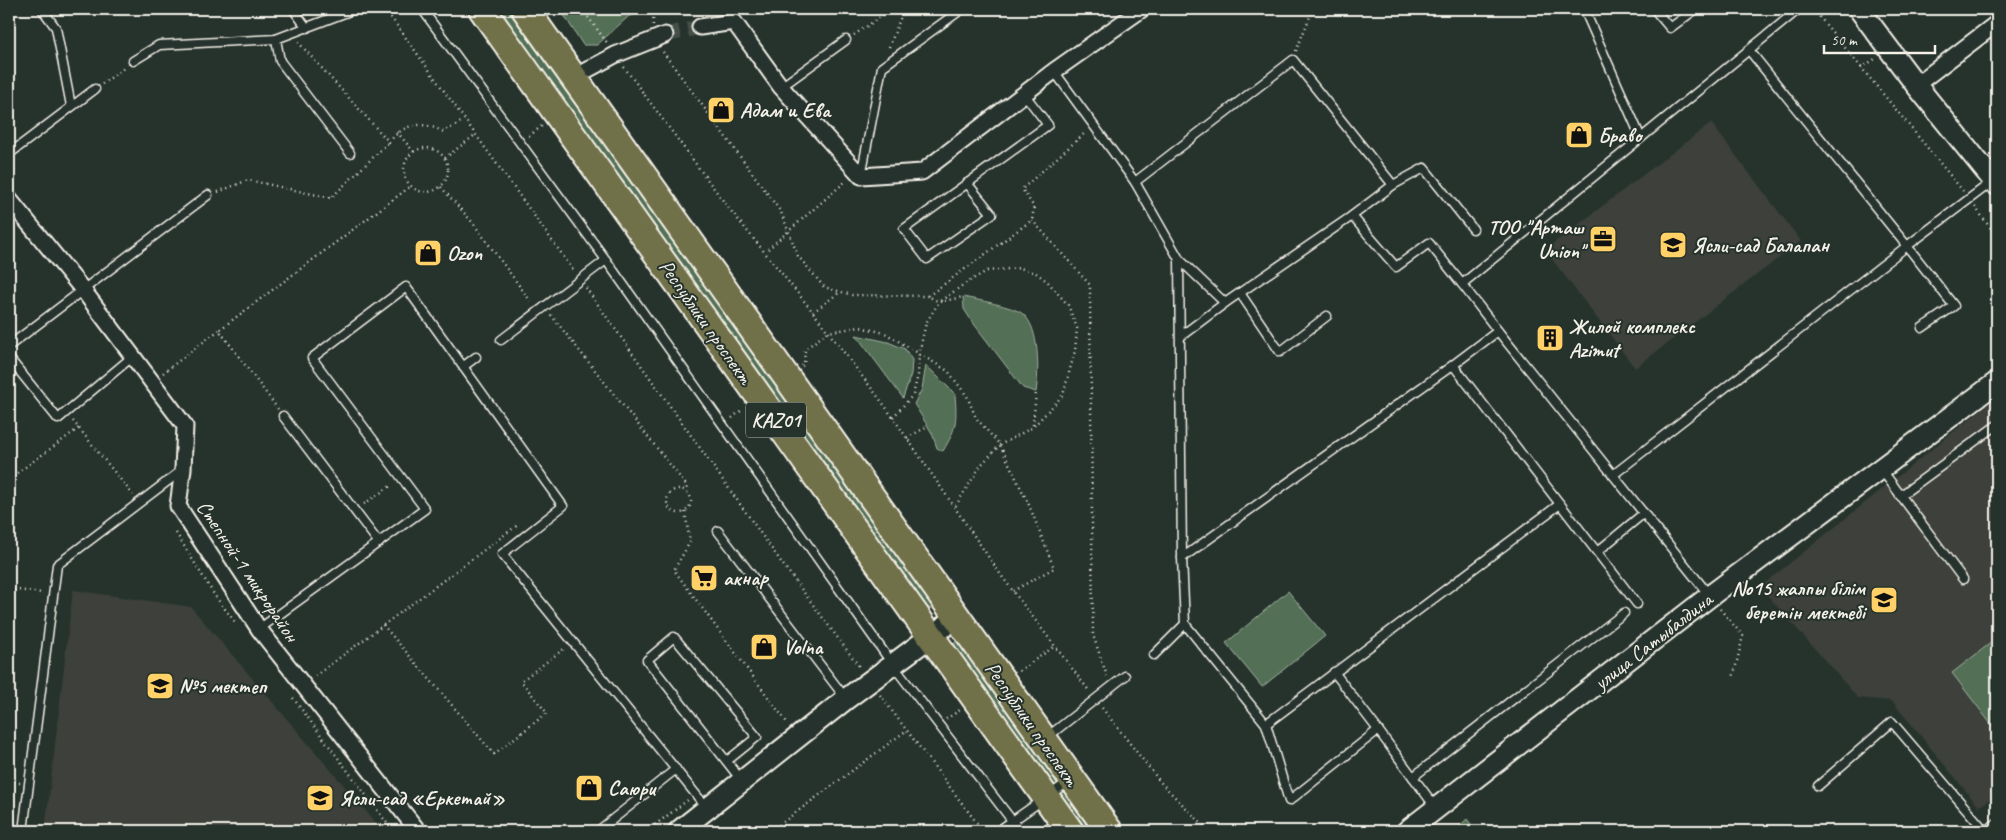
<svg xmlns="http://www.w3.org/2000/svg" width="2006" height="840" font-family="Caveat,sans-serif">
<rect width="100%" height="100%" fill="#26332d"/>
<filter id="ink" filterUnits="userSpaceOnUse"><feTurbulence type="fractalNoise" baseFrequency=".02" numOctaves="2"/><feDisplacementMap in="SourceGraphic" scale="10" xChannelSelector="R" yChannelSelector="G"/><feConvolveMatrix kernelMatrix="1 2 1 2 8 2 1 2 1" color-interpolation-filters="sRGB"/></filter>
<g filter="url(#ink)">
<!-- built -->
<g fill="#3c413b">
<polygon points="1711,123 1801,241 1635,368 1545,250"/>
<polygon points="1997,397 1997,794 1979,807 1892,701 1858,698 1760,587"/>
<polygon points="73,590 191,607 383,831 45,831"/>
</g>
<!-- green -->
<g fill="#526f57" stroke="#a3b0a0">
<polygon points="498,9 507,9 934,606 929,609"/>
<polygon points="560,9 655,9 656,10 629,16 597,45 583,45"/>
<path d="M963 297C977 300 1013 306 1023 314 1040 328 1039 372 1036 392L1023 388 971 320 964 309Z"/>
<polygon points="856,335 888,342 905,349 912,360 911,374 903,398"/>
<path d="M926 365 955 394C957 420 957 428 943 451L937 448 932 433 914 404 922 389Z"/>
<polygon points="1288,591 1325,636 1262,687 1226,643"/>
<polygon points="1997,638 1997,732 1952,673"/>
<polygon points="959,639 1097,831 1087,831 953,644"/>
<polygon points="1467,819 1476,831 1454,831"/>
</g>
<g fill="none" stroke-linecap="round" stroke-linejoin="round">
<!-- street-tunnel -->
<polyline stroke="#455049" stroke-width="15" stroke-dasharray="15 8" stroke-linecap="butt" points="665,35 700,27"/>
<defs>
<g id="lane">
<polyline points="42,9 56,28 71,106"/>
<polyline points="293,9 307,28"/>
<polyline points="422,9 606,260 893,665 1020,831"/>
<polyline points="1584,9 1641,138"/>
<polyline points="1654,9 1670,28 1696,9"/>
<polyline points="734,22 734,9"/>
<polyline points="276,39 280,61 350,153"/>
<polyline points="133,61 159,45 276,39 355,9"/>
<polyline points="1054,71 1135,182"/>
<polyline points="781,87 846,40"/>
<polyline points="9,154 95,89"/>
<polyline points="861,176 882,67 962,9"/>
<polyline points="967,183 992,214 927,259 904,229 1048,125 1025,95"/>
<polyline points="1393,185 1424,168 1473,229"/>
<polyline points="1179,259 1225,303"/>
<polyline points="1240,293 1280,352 1327,316"/>
<polyline points="1922,328 1954,306 1907,246 1993,181"/>
<polyline points="1181,336 1225,303 1352,216 1396,267 1429,243 1462,284"/>
<polyline points="501,340 606,260"/>
<polyline points="9,346 208,195"/>
<polyline points="9,358 58,419 132,357"/>
<polyline points="1453,365 1637,604"/>
<polyline points="464,366 476,357"/>
<polyline points="283,416 379,543"/>
<polyline points="1881,469 1963,579"/>
<polyline points="1613,475 1907,246 1749,50"/>
<polyline points="1900,496 1997,425"/>
<polyline points="718,531 846,699"/>
<polyline points="1597,552 1644,513"/>
<polyline points="1182,558 1453,365 1498,331"/>
<polyline points="1709,595 1498,331 1462,284 1799,9"/>
<polyline points="1185,624 1182,558 1179,259 1135,182 1293,60 1393,185 1352,216"/>
<polyline points="259,629 425,509 312,358 406,287 563,506 502,554 706,807"/>
<polyline points="1154,655 1185,624 1266,724 1289,801 1378,730 1436,808"/>
<polyline points="1334,672 1378,730"/>
<polyline points="1266,724 1560,504"/>
<polyline points="1046,738 1125,676"/>
<polyline points="727,761 757,737 674,637 647,660 742,781"/>
<polyline points="1413,777 1624,613"/>
<polyline points="1818,786 1892,722 1985,831"/>
<polyline points="23,831 57,565 181,471"/>
<polyline points="598,831 676,769"/>
<polyline points="998,831 1068,782"/>
<polyline points="1986,831 1997,823"/>
</g>
<g id="street">
<polyline points="700,27 734,22 781,87 861,176 922,172 1054,71 1142,9"/>
<polyline points="574,77 615,55 665,35"/>
<polyline points="1916,85 1997,23"/>
<polyline points="9,199 83,290 185,426 183,469 178,506 259,629 418,831"/>
</g>
<g id="secondary">
<polyline points="1859,9 1916,85 1997,185"/>
<polyline points="679,831 846,699 957,617"/>
<polyline points="1407,831 1710,596 1997,382"/>
</g>
<g id="highway">
<polyline points="482,9 1070,831"/>
<polyline points="525,9 1109,831"/>
</g>
</defs>
<!-- lane casing -->
<use href="#lane" stroke="#f4f1e8" stroke-width="11"/>
<!-- street casing -->
<use href="#street" stroke="#f4f1e8" stroke-width="19"/>
<!-- secondary casing -->
<use href="#secondary" stroke="#f4f1e8" stroke-width="24"/>
<!-- highway casing -->
<use href="#highway" stroke="#f4f1e8" stroke-width="30"/>
<!-- path -->
<g stroke="#f4f1e8" stroke-width="2.5" stroke-dasharray="1 4" stroke-linecap="butt">
<polyline points="385,9 574,271"/>
<polyline points="582,9 608,44"/>
<polyline points="653,9 653,25"/>
<polyline points="1813,9 1963,191"/>
<polyline points="854,35 892,9"/>
<path d="M298 42 389 142C406 122 422 121 444 132L464 120"/>
<polyline points="889,47 904,9"/>
<polyline points="1296,51 1313,9"/>
<polyline points="663,52 781,212 798,256 824,287 852,295 928,296 939,302 963,297"/>
<polyline points="624,67 727,206 813,312 885,406 1003,578 1090,692"/>
<polyline points="1861,68 1875,59"/>
<polyline points="102,84 124,68"/>
<polyline points="397,132 414,152"/>
<polyline points="529,136 542,126"/>
<circle cx="426" cy="170" r="22"/>
<polyline points="445,158 475,135"/>
<polyline points="441,187 473,223 532,303"/>
<polyline points="218,192 248,180 331,198 389,142"/>
<polyline points="1975,207 1997,237"/>
<polyline points="1032,220 1090,285 1093,635 1107,676"/>
<polyline points="768,249 846,181"/>
<polyline points="586,288 784,566 861,669"/>
<polyline points="928,296 1032,220 1034,207 1022,189 1085,133"/>
<polyline points="813,312 840,292"/>
<polyline points="551,315 687,486 686,491"/>
<polyline points="802,366 804,364 805,349 828,332 860,327 885,333 948,371 967,396 976,418 1000,445 1029,505 1054,568 1013,591"/>
<polyline points="163,373 219,330"/>
<polyline points="278,409 219,330 411,186"/>
<polyline points="893,417 913,395 918,375 919,353 926,323 939,302 966,283 987,271 1020,268 1036,273 1048,282 1068,305 1077,328 1075,351 1063,395 1033,427 1000,445 981,465 955,507"/>
<polyline points="732,418 743,409"/>
<polyline points="73,421 133,495"/>
<polyline points="1033,425 1036,392"/>
<polyline points="907,438 928,426"/>
<polyline points="9,479 79,428"/>
<circle cx="679" cy="501" r="12"/>
<polyline points="364,504 392,485"/>
<polyline points="685,512 690,542 674,570 788,724"/>
<polyline points="176,533 215,596 235,622"/>
<polyline points="9,589 42,593"/>
<polyline points="1720,609 1743,636 1733,678"/>
<polyline points="383,625 494,754 547,713 521,681 565,648"/>
<polyline points="1019,671 1055,646"/>
<polyline points="315,676 519,524"/>
<polyline points="880,695 983,831"/>
<polyline points="293,698 393,831"/>
<polyline points="1102,708 1162,784 1209,831"/>
<polyline points="946,719 960,710"/>
<polyline points="9,782 20,783"/>
<polyline points="647,831 688,800"/>
<polyline points="771,831 907,730"/>
</g>
<!-- lane -->
<use href="#lane" stroke="#26332d" stroke-width="8"/>
<!-- street -->
<use href="#street" stroke="#26332d" stroke-width="15"/>
<!-- secondary -->
<use href="#secondary" stroke="#26332d" stroke-width="20"/>
<!-- highway -->
<use href="#highway" stroke="#70704a" stroke-width="26"/>
</g>
</g>
<!-- icons -->
<defs>
<symbol id="shop-square" viewBox="-11 -11 22 22"><rect x="-9" y="-9" width="18" height="18" rx="4" fill="#ffd166" stroke="#26332d"/><path d="M-5-2.5h2.3a2.7 3.5 0 0 1 5.4 0H5L5.5 6h-11ZM-1.5-2.5h3a1.5 2.3 0 0 0-3 0Z" fill="#111"/></symbol>
<symbol id="office-square" viewBox="-11 -11 22 22"><rect x="-9" y="-9" width="18" height="18" rx="4" fill="#ffd166" stroke="#26332d"/><path d="M-6-3h4V-5.5h4V-3h4V5H-6ZM-1-4.5V-3h2v-1.5ZM-6 0V1H6V0Z" fill="#111"/></symbol>
<symbol id="school-square" viewBox="-11 -11 22 22"><rect x="-9" y="-9" width="18" height="18" rx="4" fill="#ffd166" stroke="#26332d"/><path d="M0-5L7-2L0 1L-7-2ZM-4 1L0 2.5L4 1V4Q0 6-4 4Z" fill="#111"/></symbol>
<symbol id="building-square" viewBox="-11 -11 22 22"><rect x="-9" y="-9" width="18" height="18" rx="4" fill="#ffd166" stroke="#26332d"/><path d="M-4-6H4V6H1V3H-1V6H-4ZM-2.5-4.3h1.7v1.8h-1.7ZM.8-4.3h1.7v1.8H.8ZM-2.5-1h1.7V.8h-1.7ZM.8-1h1.7V.8H.8Z" fill="#111"/></symbol>
<symbol id="supermarket-square" viewBox="-11 -11 22 22"><rect x="-9" y="-9" width="18" height="18" rx="4" fill="#ffd166" stroke="#26332d"/><path d="M-6-5.5h2.5l.6 2H6L4.5 2H-2.5L-4.4-4H-6ZM-1.5 3.2a1.3 1.3 0 1 0 .1 0ZM3 3.2a1.3 1.3 0 1 0 .1 0Z" fill="#111"/></symbol>
</defs>
<g fill-rule="evenodd">
<use href="#shop-square" x="705" y="94" width="32" height="32"/>
<use href="#shop-square" x="1563" y="119" width="32" height="32"/>
<use href="#office-square" x="1587" y="223" width="32" height="32"/>
<use href="#school-square" x="1657" y="229" width="32" height="32"/>
<use href="#shop-square" x="412" y="237" width="32" height="32"/>
<use href="#building-square" x="1534" y="322" width="32" height="32"/>
<use href="#supermarket-square" x="688" y="562" width="32" height="32"/>
<use href="#school-square" x="1868" y="584" width="32" height="32"/>
<use href="#shop-square" x="748" y="631" width="32" height="32"/>
<use href="#school-square" x="144" y="670" width="32" height="32"/>
<use href="#shop-square" x="573" y="772" width="32" height="32"/>
<use href="#school-square" x="304" y="782" width="32" height="32"/>
</g>
<g text-anchor="middle" stroke-width="4" stroke-linejoin="round" paint-order="stroke">
<!-- shield labels -->
<rect fill="#26332d" stroke="#b6b8b0" stroke-width="1" x="746" y="402.5" width="60" height="35" rx="4"/>
<g font-size="20" font-weight="bold" fill="#f4f1e8">
<text x="776" y="427">KАZ01</text>
</g>
<!-- poi labels -->
<g font-size="21" font-weight="bold" fill="#f4f1e8" stroke="#26332d" text-anchor="start">
<text x="740" y="117">Адам и Ева</text>
<text x="1598" y="142">Браво</text>
<text x="1584" y="234" text-anchor="end">ТОО "Арташ<tspan x="1584" dy="24">Union"</tspan></text>
<text x="1692" y="252">Ясли-сад Балапан</text>
<text x="447" y="260">Ozon</text>
<text x="1569" y="333">Жилой комплекс<tspan x="1569" dy="24">Azimut</tspan></text>
<text x="723" y="585">акнар</text>
<text x="1865" y="595" text-anchor="end">No15 жалпы білім<tspan x="1865" dy="24">беретін мектебі</tspan></text>
<text x="783" y="654">Volna</text>
<text x="179" y="693">№5 мектеп</text>
<text x="608" y="795">Саюри</text>
<text x="339" y="805">Ясли-сад «Еркетай»</text>
</g>
<!-- street labels -->
<g font-size="21" fill="#f4f1e8" stroke="#26332d">
<text transform="translate(706 322) rotate(55)" y="7">Республики проспект</text>
<text transform="translate(248 571) rotate(56)" y="7">Степной-1 микрорайон</text>
<text transform="translate(1653 641) rotate(-38)" y="7">улица Сатыбалдина</text>
<text transform="translate(1032 724) rotate(55)" y="7">Республики проспект</text>
</g>
</g>
<!-- margin -->
<rect width="2006" height="840" fill="none" stroke="#26332d" stroke-width="30"/>
<rect x="15" y="15" width="1976" height="810" fill="none" stroke="#f4f1e8" stroke-width="2" filter="url(#ink)"/>
<!-- scale -->
<path d="M1824 45v8h111v-8" fill="none" stroke="#f4f1e8" stroke-width="2.5"/>
<text x="1831" y="45" font-size="15" fill="#f4f1e8" stroke="#26332d" stroke-width="4" paint-order="stroke">50 m</text>
</svg>
